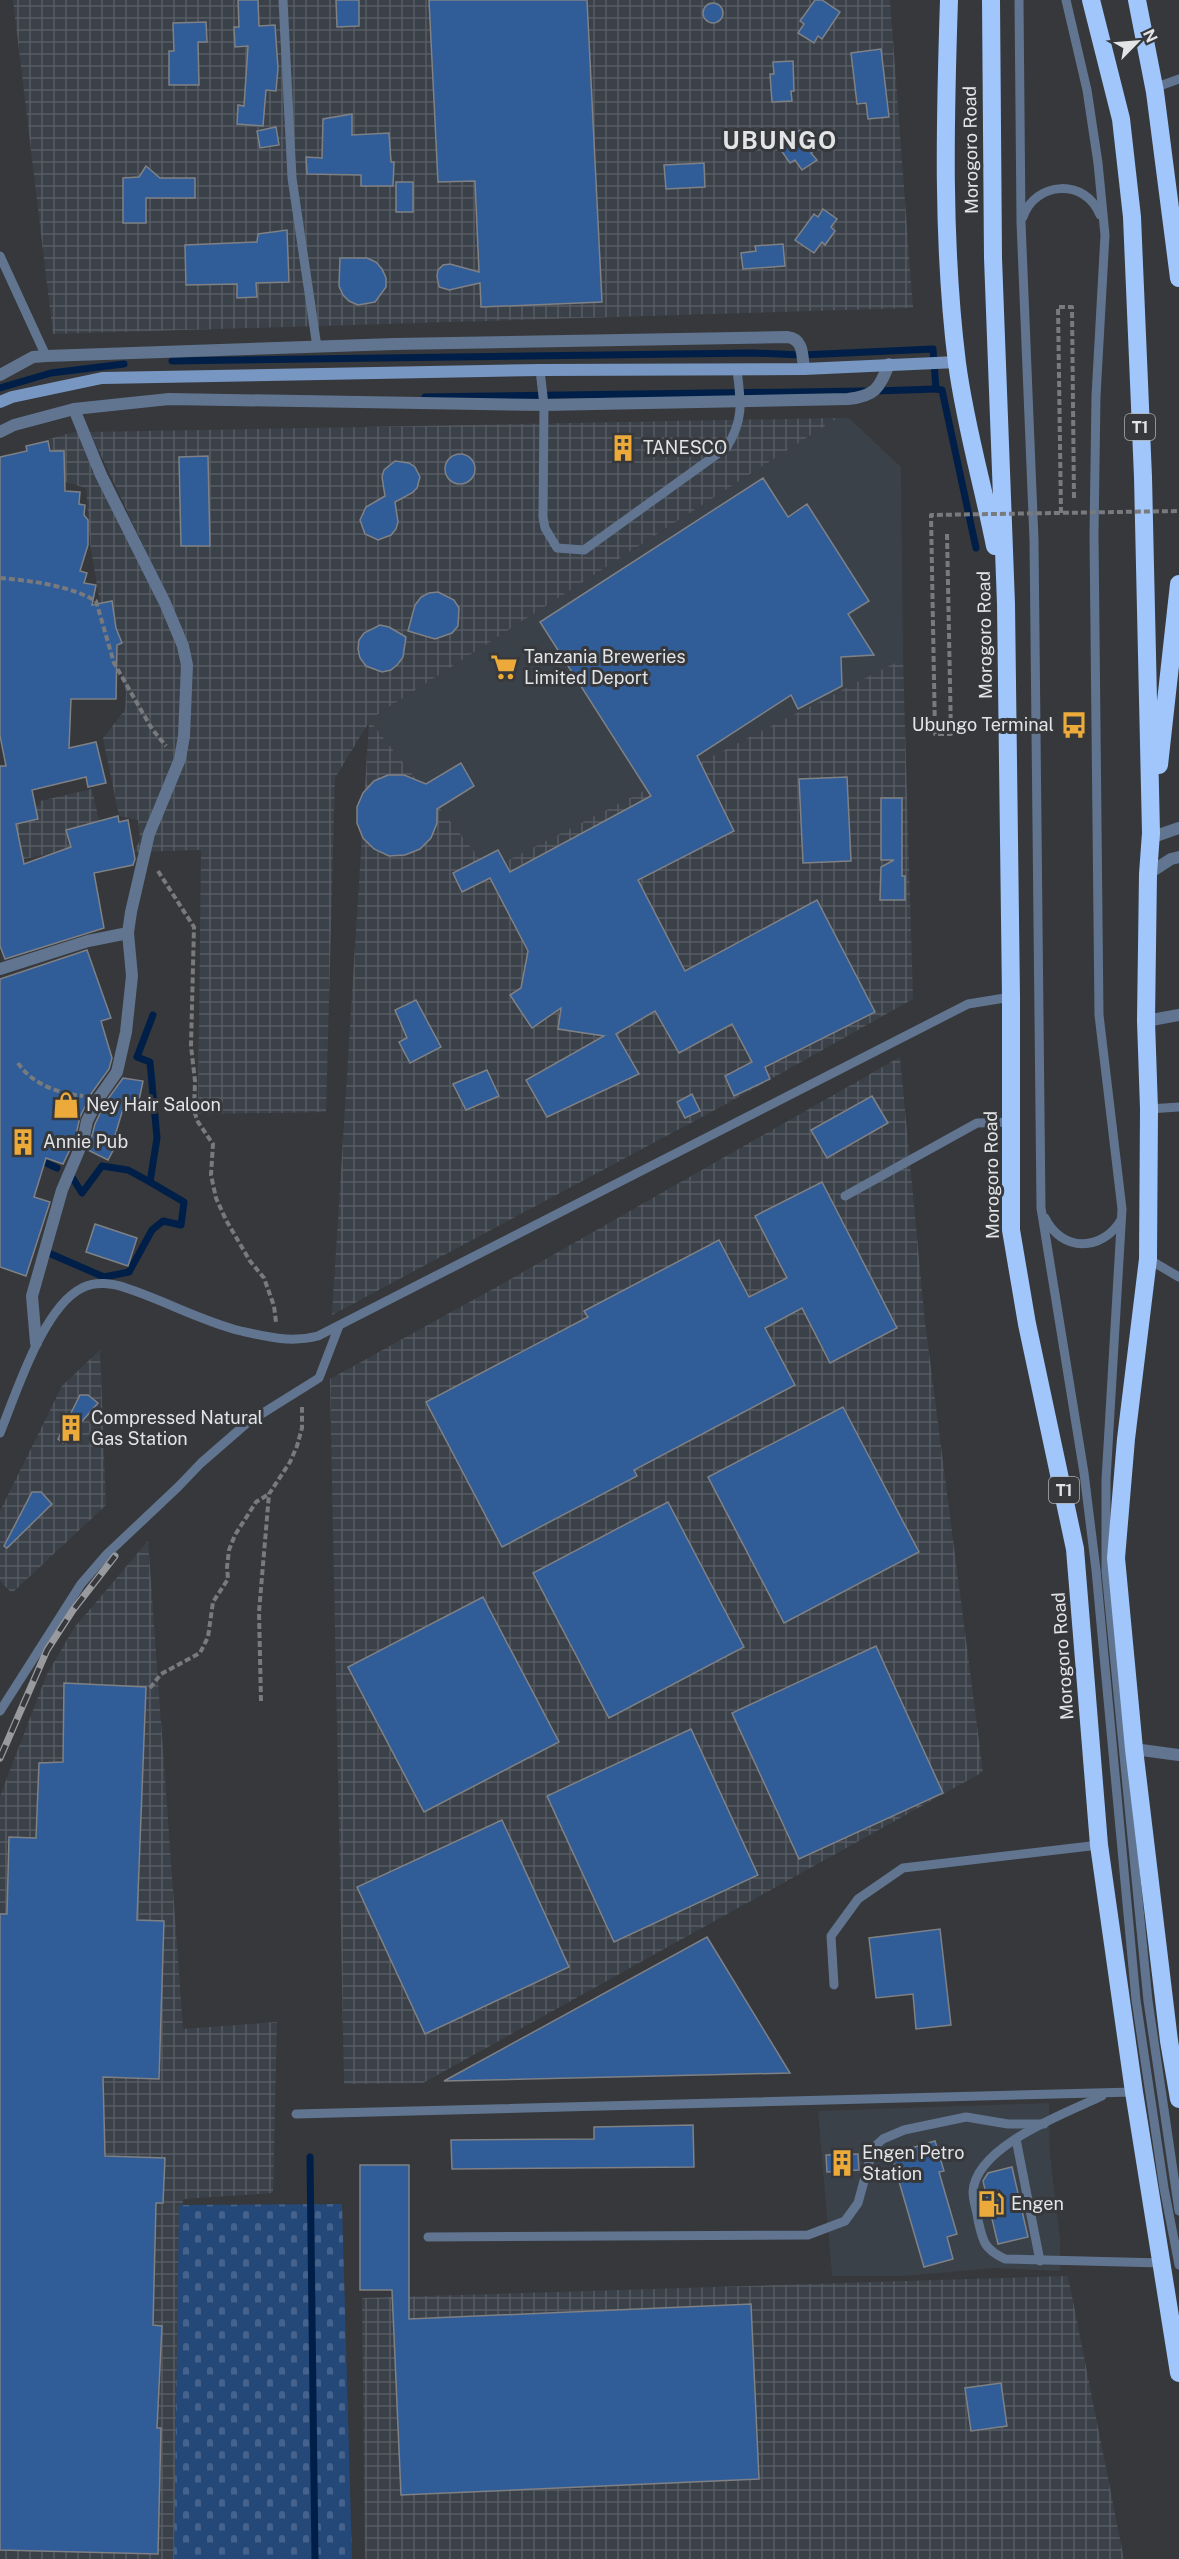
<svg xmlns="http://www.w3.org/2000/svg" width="1179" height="2559" font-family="'Public Sans',sans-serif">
<defs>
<pattern id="industrial-grid" width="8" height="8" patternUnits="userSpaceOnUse" patternTransform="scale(1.5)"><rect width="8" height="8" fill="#3b4149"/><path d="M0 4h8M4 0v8" fill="none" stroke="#575c63"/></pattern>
<pattern id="cemetery-stones" width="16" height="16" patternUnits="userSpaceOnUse" patternTransform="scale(1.5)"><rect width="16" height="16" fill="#244878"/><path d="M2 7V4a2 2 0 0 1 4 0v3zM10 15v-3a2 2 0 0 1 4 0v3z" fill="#44628b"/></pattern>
</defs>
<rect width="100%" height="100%" fill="#36383b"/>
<!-- built -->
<g fill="#3b4149">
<polygon points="837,418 849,418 901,467 903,659 822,704 489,870 369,720"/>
<polygon points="1049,2103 1050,2154 1060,2239 1060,2271 993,2268 906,2276 832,2276 818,2111"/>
</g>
<!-- industrial -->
<g fill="url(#industrial-grid)">
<polygon points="13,0 890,0 913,308 53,334"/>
<polygon points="837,418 369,720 489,870 903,659 913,999 728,1103 332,1315 369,722 335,778 326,1112 198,1114 201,850 134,852 140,839 138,820 119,816 103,738 125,710 126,692 100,604 90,543 86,488 59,480 49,439 82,430 161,583 90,432"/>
<polygon points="92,789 104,843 4,863 0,814 41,805 40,801"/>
<polygon points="900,1057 925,1322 983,1772 423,2083 344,2084 330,1379 502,1284"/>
<polygon points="100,1350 106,1505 12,1593 0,1581 0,1511 62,1386"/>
<polygon points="148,1541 183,2029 277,2022 273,2193 183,2199 175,2559 0,2559 0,1796 47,1674 74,1628"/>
<polygon points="1068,2276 1124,2559 365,2559 362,2298"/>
</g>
<!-- cemetery -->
<polygon fill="url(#cemetery-stones)" points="342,2204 352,2559 174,2559 179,2205"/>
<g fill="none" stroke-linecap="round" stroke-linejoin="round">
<!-- stream -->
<g stroke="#001f48" stroke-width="7">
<polyline points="172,361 753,353 802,355 933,349 936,389 942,390 976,548"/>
<polyline points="0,388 51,373 124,364"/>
<polyline points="875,391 936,389"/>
<polyline points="425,397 864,391"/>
<polyline points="37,1159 57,1168"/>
<polyline points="72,1177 82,1193 102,1166 128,1170 150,1182 157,1138 150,1062 137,1057 153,1015"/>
<polyline points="51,1254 104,1277 129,1272 152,1230 163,1221 181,1225 184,1202 150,1182"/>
<polyline points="310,2157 315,2559"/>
</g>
</g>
<!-- building -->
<g fill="#305c98" stroke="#7f8185" stroke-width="1.5">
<polygon points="238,0 258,0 259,26 275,25 278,68 276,91 266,90 263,126 237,124 238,105 244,106 248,46 235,47 234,27 239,27"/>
<polygon points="336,0 359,0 359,26 337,27"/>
<polygon points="429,0 587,0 602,302 481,307 480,283 449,290 439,287 437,276 438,270 443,265 450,264 479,272 475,181 438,182"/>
<polygon points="815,0 822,0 840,12 822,39 818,36 814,43 798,33 804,24 800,21"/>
<circle cx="713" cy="13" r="10"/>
<polygon points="206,22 207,42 198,42 199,85 169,85 169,51 174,51 173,23"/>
<polygon points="881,49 889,117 868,119 866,103 857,104 851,53"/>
<polygon points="793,61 794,91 791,91 792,101 772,102 770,74 774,74 773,62"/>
<polygon points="352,114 352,135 389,133 391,162 394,162 393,186 361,186 361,175 307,174 306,157 322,158 323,119"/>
<polygon points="276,127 279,145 260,148 257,131"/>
<polygon points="800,130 815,150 811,153 817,160 802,170 795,160 790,163 778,146"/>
<polygon points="704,163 705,187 666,189 664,165"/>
<polygon points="146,166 160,178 195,178 195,198 146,198 146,223 123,223 123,178 139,177"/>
<rect x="396" y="182" width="17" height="30"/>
<polygon points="823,209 837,219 831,227 835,231 825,245 822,242 814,253 795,240 814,214 818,217"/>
<polygon points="287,230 289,282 256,283 257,297 237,298 237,284 186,285 185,245 257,242 258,234"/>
<polygon points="783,244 785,266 743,269 741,253 756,251 755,246"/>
<polygon points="340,258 367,258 376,262 382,269 386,278 386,287 375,302 358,305 349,301 343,295 339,286"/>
<circle cx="623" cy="448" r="10"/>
<polygon points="48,441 50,451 64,451 65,491 80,492 79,504 85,505 84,515 88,520 88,545 80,571 87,573 84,583 96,585 92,605 112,601 116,628 122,643 117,645 116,699 71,699 69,748 96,742 106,783 88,787 86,777 32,790 38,819 16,824 24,864 71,847 66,830 118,816 119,822 128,820 135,859 133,865 94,873 104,928 5,959 0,946 0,766 6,766 0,736 0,457 27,451 26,446"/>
<circle cx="460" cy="469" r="15"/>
<polygon points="208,456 210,546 181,546 179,457"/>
<polygon points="395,461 409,463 415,467 420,477 417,488 412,493 395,502 398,522 396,529 391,535 378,540 365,534 360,520 366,507 385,496 382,477 384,470"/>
<polygon points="763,478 788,517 807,504 869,601 848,614 874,655 841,657 842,686 798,709 791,695 697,756 734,831 638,880 685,971 817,900 875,1012 765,1067 770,1079 734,1096 725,1076 752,1062 732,1024 679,1053 655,1011 616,1034 639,1074 547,1117 526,1080 604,1036 558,1029 561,1008 532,1028 510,995 521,988 528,951 490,878 462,892 453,873 498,850 510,872 651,796 540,622"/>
<polygon points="438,592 454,600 459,608 458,626 452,633 435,639 408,631 415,605 421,597 429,593"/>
<polygon points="380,625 389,627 406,637 403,657 398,664 391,670 382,672 366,666 360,658 358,649 359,640 364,633"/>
<polygon points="461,763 474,786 437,809 437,823 431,838 420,849 405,855 389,856 374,849 363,838 357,823 357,807 363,793 374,781 388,775 404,775 426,784"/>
<polygon points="847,777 851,861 803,863 799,779"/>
<polygon points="881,798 902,798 902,876 905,876 905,900 880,900 881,867 894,860 881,860"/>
<polygon points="87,950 111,1018 101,1021 112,1058 109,1069 91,1094 80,1117 75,1139 63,1164 46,1158 34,1197 50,1202 26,1276 0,1267 0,979"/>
<polygon points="416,1000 441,1047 410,1063 399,1042 407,1038 395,1010"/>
<polygon points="487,1070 499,1096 466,1110 453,1084"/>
<polygon points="123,1078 143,1081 138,1105 125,1102 114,1139 118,1141 108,1160 88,1150 95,1124 105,1103"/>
<polygon points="692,1094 700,1111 685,1118 677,1102"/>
<polygon points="872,1096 888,1123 827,1158 811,1130"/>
<polygon points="822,1182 897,1328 830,1363 802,1308 765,1328 795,1385 634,1470 637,1476 502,1547 426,1402 588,1317 584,1311 719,1240 749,1297 787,1278 755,1216"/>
<polygon points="95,1224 137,1238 128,1266 86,1252"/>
<polygon points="80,1395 88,1395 98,1403 63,1443 58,1439"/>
<polygon points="843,1407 919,1552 784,1623 708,1477"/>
<polygon points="32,1492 41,1492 52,1504 7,1548 4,1546"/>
<polygon points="668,1502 744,1647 609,1718 533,1573"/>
<polygon points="483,1597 559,1742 424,1812 348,1667"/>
<polygon points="876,1646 943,1793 799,1859 732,1713"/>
<polygon points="64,1683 146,1687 137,1920 164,1921 159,2079 103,2077 105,2156 165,2158 163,2203 156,2203 153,2325 162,2326 157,2428 161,2428 158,2554 0,2550 0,1914 7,1914 9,1837 36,1838 39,1763 63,1762"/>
<polygon points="691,1729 758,1875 614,1942 547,1796"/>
<polygon points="502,1820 569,1967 425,2034 357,1887"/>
<polygon points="940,1929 951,2025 916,2029 913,1994 876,1998 869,1938"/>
<polygon points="707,1937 790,2073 444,2081"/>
<polygon points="693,2125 694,2167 452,2169 451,2140 594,2139 594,2127"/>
<polygon points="935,2141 944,2171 939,2172 957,2234 947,2237 953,2259 924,2267 891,2154"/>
<polygon points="858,2154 859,2170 827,2172 826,2155"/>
<polygon points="360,2165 409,2165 409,2319 751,2304 759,2479 401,2495 392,2290 360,2290"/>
<polygon points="1012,2167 1028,2237 998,2244 983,2181 988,2173"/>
<polygon points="1001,2383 1007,2426 971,2431 965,2388"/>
</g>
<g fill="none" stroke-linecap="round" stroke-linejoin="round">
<!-- path -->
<g stroke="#787a7d" stroke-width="4" stroke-dasharray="6 3" stroke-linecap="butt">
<polyline points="1061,513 1058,307 1072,307 1074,501"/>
<path d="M0 578C33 581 67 585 96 601L114 663 152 729 166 746"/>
<polyline points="158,871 194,927 191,1046 195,1081 194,1111 198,1122 213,1144 211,1175 216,1198 226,1220 250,1261 264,1278 274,1306 276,1322"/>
<path d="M18 1063C32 1084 57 1093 83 1096"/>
<polyline points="150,1688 161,1674 200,1653 208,1637 213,1602 228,1579 227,1567 229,1550 235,1535 256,1502 269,1494"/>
<polyline points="261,1701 259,1612 269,1494 290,1462 297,1446 302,1428 302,1407"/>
</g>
<!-- lane -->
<g stroke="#617590" stroke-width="9">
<polyline points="283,0 292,178 317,347"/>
<polyline points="1019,0 1021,222 1034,540 1041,1208 1084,1473 1096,1570 1136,2000 1164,2188 1179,2265"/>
<polyline points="1066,0 1087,90 1098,163 1105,235 1096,396 1094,535 1099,1015 1122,1209 1106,1480 1106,1571 1148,2001 1179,2211"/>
<polyline points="1154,88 1179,79"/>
<path d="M1023 217C1035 181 1086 178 1100 215"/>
<polyline points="0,256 46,356"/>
<path d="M540 370 544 405 543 517 545 528 557 548 584 550 727 447C744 419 741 402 737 370"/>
<polyline points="1149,1109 1179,1107"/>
<polyline points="845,1196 977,1123 1011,1122"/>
<path d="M1045 1218C1062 1252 1102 1252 1121 1220"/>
<polyline points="1148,1259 1179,1277"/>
<path d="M0 1433C16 1394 43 1307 82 1288 95 1281 113 1283 126 1288 166 1301 201 1321 241 1331 267 1337 291 1343 318 1336L968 1004 1011 997"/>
<polyline points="0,1711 81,1584 107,1554 178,1487 201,1463 247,1423 319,1378 339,1326"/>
<polyline points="834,1985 831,1936 858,1899 903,1868 1099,1845"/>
<path d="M1102 2096C1066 2113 975 2146 973 2192 973 2201 977 2211 978 2220 983 2242 984 2249 1005 2259L1162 2263"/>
<polyline points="296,2114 1134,2092"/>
<polyline points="1016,2139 1040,2261"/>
<polyline points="428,2237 808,2235 845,2221 858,2203 873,2148 883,2139 904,2130 966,2117 1008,2124 1044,2124"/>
</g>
<!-- street -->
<g stroke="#617590" stroke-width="12">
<path d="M0 375 33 357 46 356 394 344 787 337C804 339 802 355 804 369"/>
<path d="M0 432 14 425 74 409 169 399 544 405 848 399C875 396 879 389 889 364"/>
<polyline points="1150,838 1179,828"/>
<polyline points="1148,874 1171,859 1179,857"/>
<polyline points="0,969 88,941 128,933"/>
<polyline points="1146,1021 1179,1015"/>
<polyline points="36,1343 32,1296 62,1190 83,1141 87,1121 98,1099 117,1072 126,1032 132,976 128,933 131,912 149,834 180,759 184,736 187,665 183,646 165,603 101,475 74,409"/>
<polyline points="1134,1749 1179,1755"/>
</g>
<!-- secondary -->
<polyline stroke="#7796c1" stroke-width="12" points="0,402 12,397 102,378 540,370 804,369 957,362"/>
<!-- highway -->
<g stroke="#a0c6fc" stroke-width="18">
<path d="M949 0C945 121 942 243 957 363 965 425 983 485 995 546"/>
<polyline points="991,0 993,258 1006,604 1011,997 1011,1230 1027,1324 1075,1549 1099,1845 1134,2092 1179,2373"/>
<polyline points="1091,0 1121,119 1132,217 1143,477 1151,833 1148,874 1146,1021 1149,1109 1148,1259 1126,1439 1116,1558 1134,1749 1169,2041 1179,2099"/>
<polyline points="1137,0 1155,92 1179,278"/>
<polyline points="1159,765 1179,584"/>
</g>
<defs>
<polyline id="rail" points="0,1758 47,1650 73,1610 115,1556"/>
</defs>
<!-- rail casing -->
<use href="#rail" stroke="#989a9d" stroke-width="7"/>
<!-- rail -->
<use href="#rail" stroke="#36383b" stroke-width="4.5" stroke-dasharray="14" stroke-linecap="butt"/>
<!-- path-bridge -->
<polyline stroke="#787a7d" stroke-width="4" stroke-dasharray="6 3" stroke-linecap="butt" points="947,534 951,734 935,734 931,515 1179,511"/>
</g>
<!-- icons -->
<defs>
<symbol id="building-bare" viewBox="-9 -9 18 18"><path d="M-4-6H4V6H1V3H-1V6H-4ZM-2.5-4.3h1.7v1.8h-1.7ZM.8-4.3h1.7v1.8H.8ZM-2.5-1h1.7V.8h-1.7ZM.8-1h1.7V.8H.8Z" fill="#ebaa39" stroke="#36383b" stroke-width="2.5" paint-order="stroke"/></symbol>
<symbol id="supermarket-bare" viewBox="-9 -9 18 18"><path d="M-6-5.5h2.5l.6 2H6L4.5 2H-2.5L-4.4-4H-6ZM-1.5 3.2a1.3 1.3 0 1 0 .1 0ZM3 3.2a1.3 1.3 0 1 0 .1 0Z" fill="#ebaa39" stroke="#36383b" stroke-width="2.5" paint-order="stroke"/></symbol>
<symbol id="bus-bare" viewBox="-9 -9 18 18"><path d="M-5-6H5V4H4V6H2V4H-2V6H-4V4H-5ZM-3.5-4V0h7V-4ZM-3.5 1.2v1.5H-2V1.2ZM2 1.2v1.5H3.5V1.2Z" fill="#ebaa39" stroke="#36383b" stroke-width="2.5" paint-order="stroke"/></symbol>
<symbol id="shop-bare" viewBox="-9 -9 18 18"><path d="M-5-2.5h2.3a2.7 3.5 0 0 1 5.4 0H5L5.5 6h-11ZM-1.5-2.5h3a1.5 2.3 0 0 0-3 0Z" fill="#ebaa39" stroke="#36383b" stroke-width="2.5" paint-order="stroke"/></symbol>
<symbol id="fuel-bare" viewBox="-9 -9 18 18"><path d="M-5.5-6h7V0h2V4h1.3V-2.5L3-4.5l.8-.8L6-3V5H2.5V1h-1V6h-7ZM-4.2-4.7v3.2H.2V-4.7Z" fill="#ebaa39" stroke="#36383b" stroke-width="2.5" paint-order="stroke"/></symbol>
</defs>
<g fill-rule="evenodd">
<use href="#building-bare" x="604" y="429" width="38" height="38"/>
<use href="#supermarket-bare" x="485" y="648" width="38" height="38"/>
<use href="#bus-bare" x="1055" y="706" width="38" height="38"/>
<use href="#shop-bare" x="47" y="1086" width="38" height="38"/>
<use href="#building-bare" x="4" y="1123" width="38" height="38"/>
<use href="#building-bare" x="52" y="1409" width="38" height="38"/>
<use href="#building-bare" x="823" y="2144" width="38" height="38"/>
<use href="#fuel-bare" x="972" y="2185" width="38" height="38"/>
</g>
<g text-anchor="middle" stroke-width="6" stroke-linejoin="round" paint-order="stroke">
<!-- shield labels -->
<g fill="#36383b" stroke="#aeb0b3" stroke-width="1.5">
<rect x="1125" y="414" width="30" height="26" rx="4.5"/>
<rect x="1049" y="1477" width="30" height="26" rx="4.5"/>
</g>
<g font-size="16" font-weight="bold" fill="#e2e4e6">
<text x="1140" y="433">T1</text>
<text x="1064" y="1496">T1</text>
</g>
<!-- street labels -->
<g font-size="18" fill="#e2e4e6" stroke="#36383b">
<text transform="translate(971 150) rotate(-91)" y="6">Morogoro Road</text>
<text transform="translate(985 635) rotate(-91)" y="6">Morogoro Road</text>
<text transform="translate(992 1175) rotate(-91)" y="6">Morogoro Road</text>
<text transform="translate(1063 1656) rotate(-94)" y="6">Morogoro Road</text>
</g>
<!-- poi labels -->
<g font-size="18" fill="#e2e4e6" stroke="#36383b" text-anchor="start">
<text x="643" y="454">TANESCO</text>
<text x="524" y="663">Tanzania Breweries<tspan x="524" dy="21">Limited Deport</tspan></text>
<text x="1054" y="731" text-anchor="end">Ubungo Terminal</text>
<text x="86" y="1111">Ney Hair Saloon</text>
<text x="43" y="1148">Annie Pub</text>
<text x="91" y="1424">Compressed Natural<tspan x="91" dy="21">Gas Station</tspan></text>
<text x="862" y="2159">Engen Petro<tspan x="862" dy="21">Station</tspan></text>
<text x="1011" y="2210">Engen</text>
</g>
<!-- district labels -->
<g font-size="24" font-weight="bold" letter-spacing="1.5" fill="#e2e4e6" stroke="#36383b">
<text x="780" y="149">UBUNGO</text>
</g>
</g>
<!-- north arrow -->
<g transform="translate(1137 42) rotate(65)" stroke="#36383b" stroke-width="4.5" paint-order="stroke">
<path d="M0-4.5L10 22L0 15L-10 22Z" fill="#e2e4e6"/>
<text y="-9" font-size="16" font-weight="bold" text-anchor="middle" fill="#e2e4e6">N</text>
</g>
</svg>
